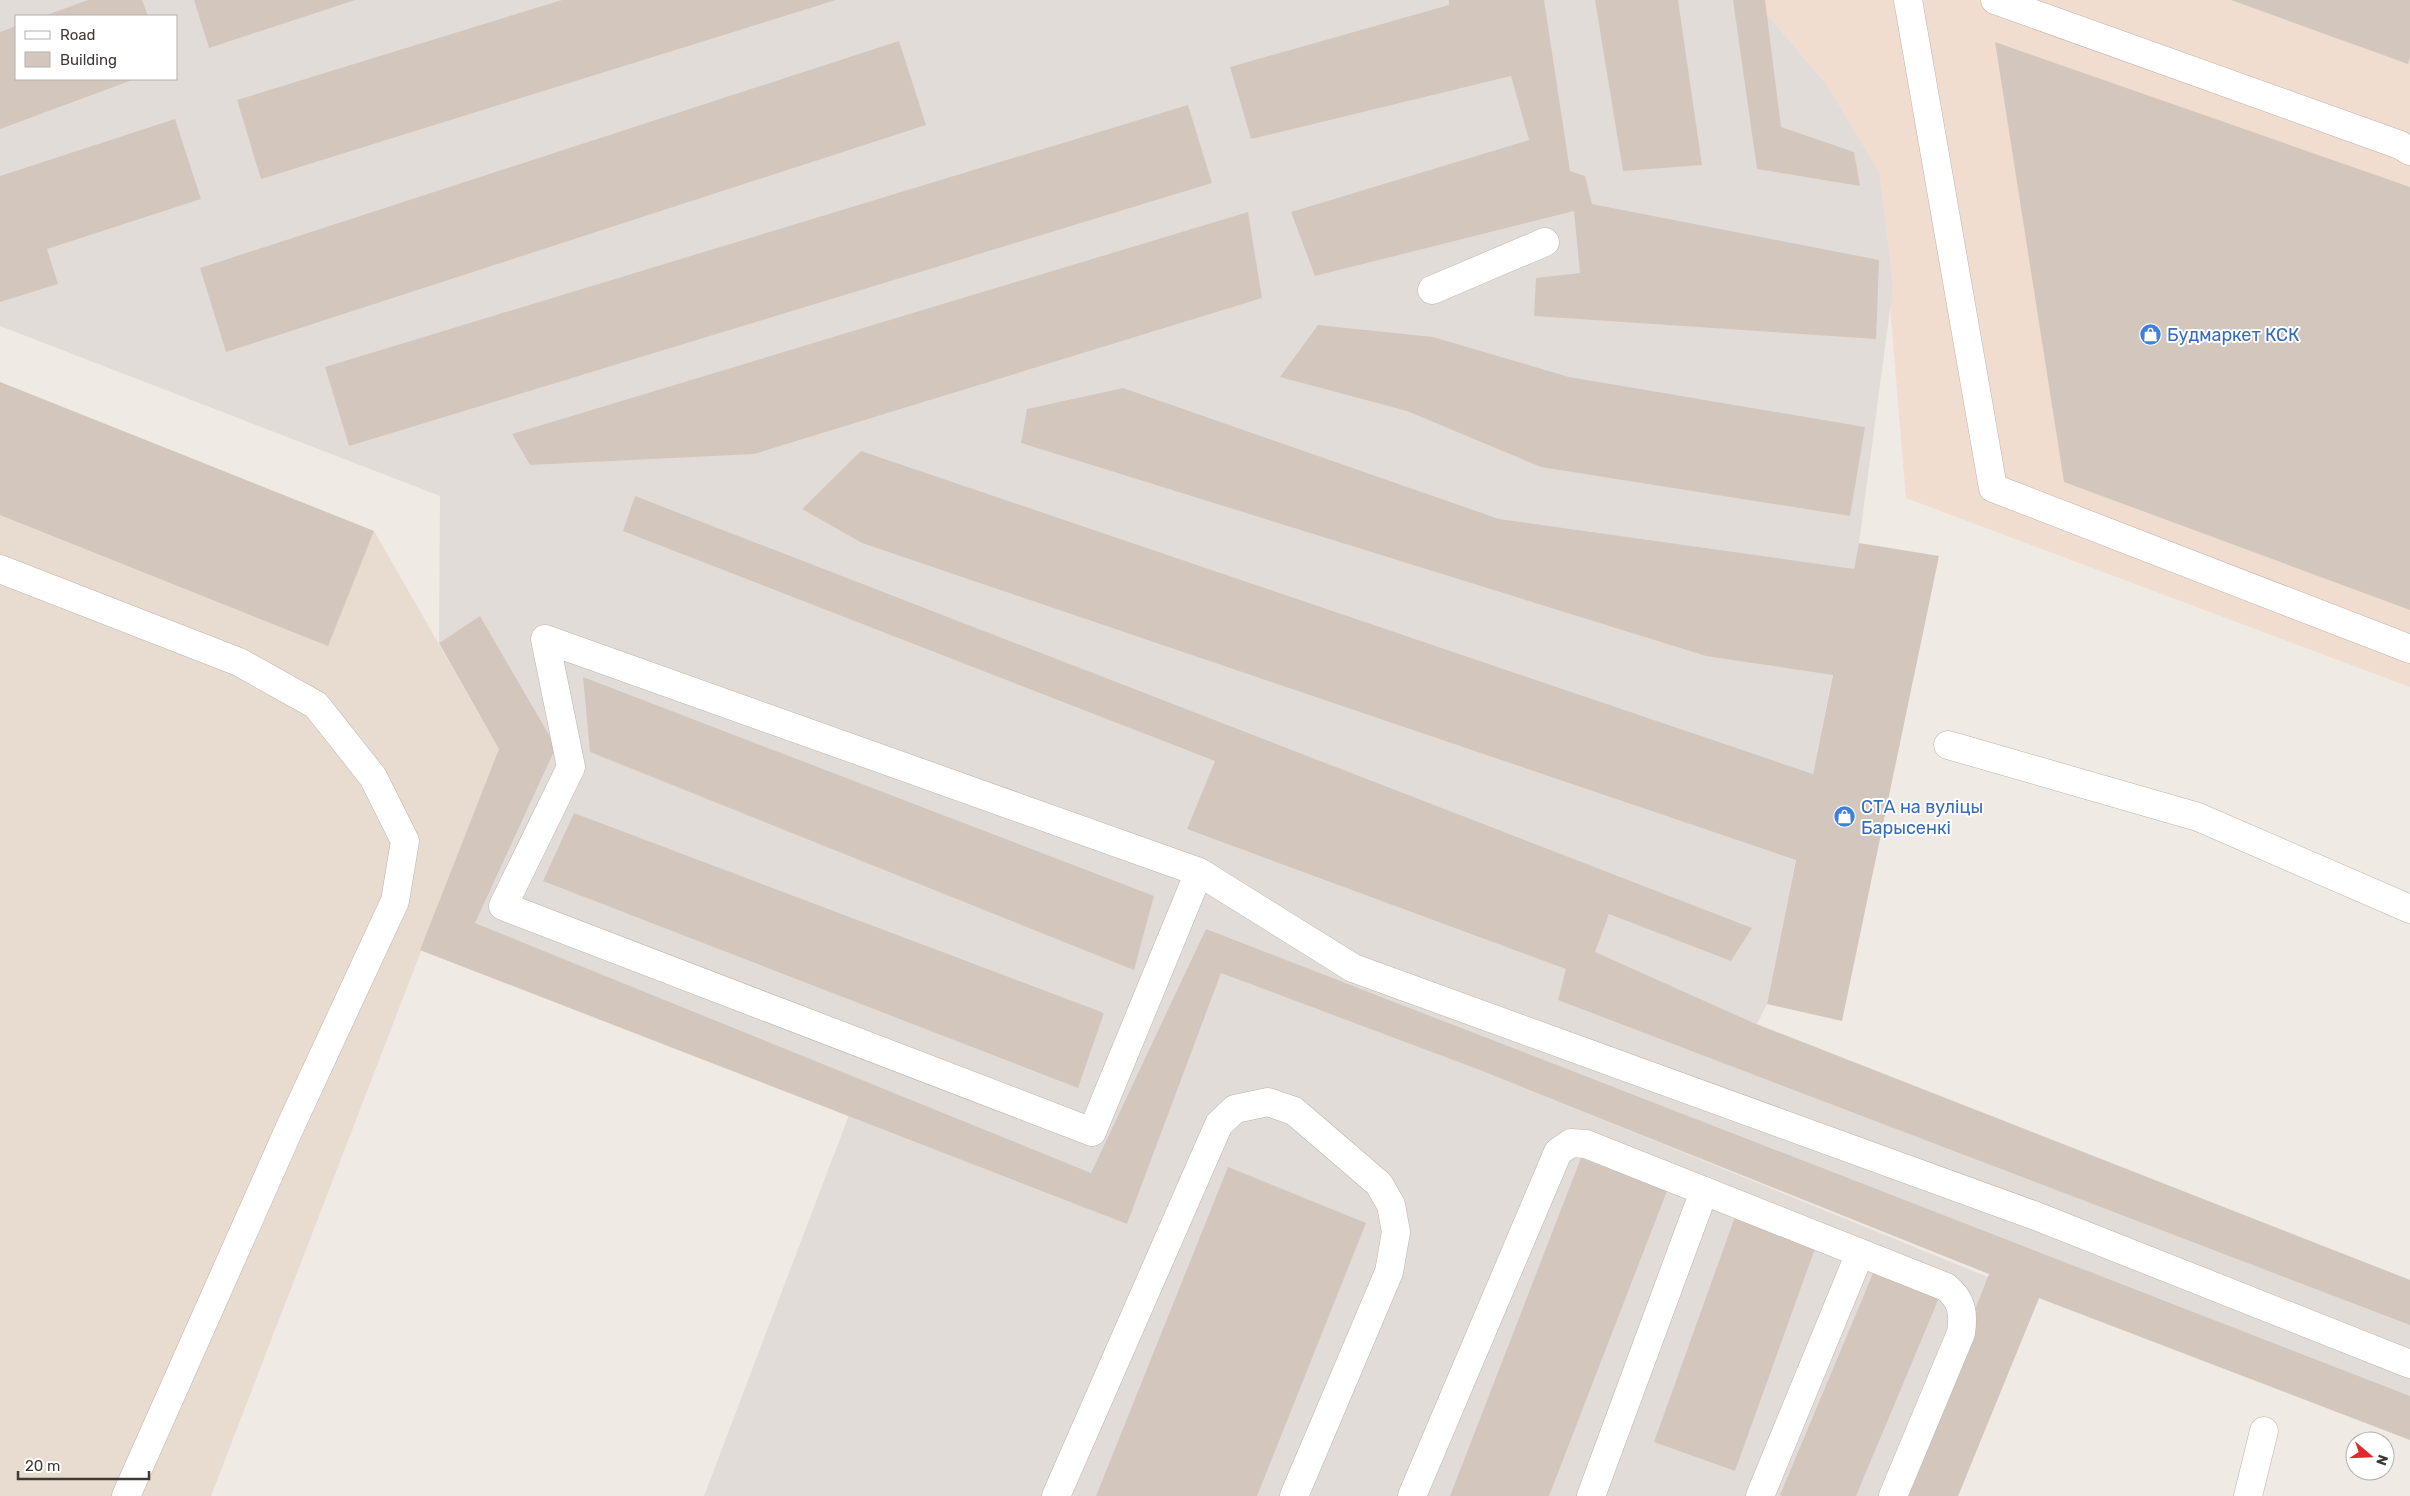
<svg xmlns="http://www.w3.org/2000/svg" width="2410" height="1496" font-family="Rubik,sans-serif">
<rect width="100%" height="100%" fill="#f0eae4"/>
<!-- commercial -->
<polygon fill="#f0ddd0" points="1765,0 2410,0 2410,687 1906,498 1879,173 1827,85 1766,13"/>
<!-- industrial -->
<path fill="#e2dcd9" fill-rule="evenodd" d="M0 0H1765L1766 13 1827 85 1879 172 1893 287 1859 543 1767 1004 1757 1024 2410 1280V1440L2039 1298 1958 1496H704L849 1115 420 950 499 749 439 643 440 496 0 326ZM16 16H176V79H16ZM1599 1118 1989 1274 2027 1293Z"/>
<!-- education -->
<polygon fill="#e7dccf" points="0,382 374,531 499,749 211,1496 0,1496"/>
<!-- building -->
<g fill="#d3c7bd">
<polygon points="88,0 142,0 148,16 44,16"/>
<polygon points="194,0 355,0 209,48"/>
<polygon points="562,0 836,0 261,179 237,100"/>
<polygon points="1449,0 1544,0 1570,171 1585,176 1592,204 1879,260 1876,339 1534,316 1536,278 1580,273 1574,211 1315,276 1291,212 1529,140 1511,76 1251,139 1230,67 1449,5"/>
<polygon points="1595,0 1678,0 1702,165 1623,171"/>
<polygon points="1733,0 1765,0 1781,127 1854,152 1860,186 1757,169"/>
<polygon points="2231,0 2410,0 2410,57 2408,64"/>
<polygon points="16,26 16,79 135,79 0,129 0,32"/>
<polygon points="899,41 926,125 226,352 200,268"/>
<polygon points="1995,42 2410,187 2410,610 2064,482"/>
<polygon points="1188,105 1212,183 349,446 325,367"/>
<polygon points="175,119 201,199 47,249 58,284 0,302 0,176"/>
<polygon points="1248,212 1262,298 754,454 530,465 512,434"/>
<polygon points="1318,325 1433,337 1569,377 1865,427 1850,516 1541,467 1407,411 1280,377"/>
<polygon points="0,382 374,531 328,646 0,515"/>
<polygon points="1123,388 1499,519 1854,569 1859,543 1939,556 1842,1021 1767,1004 1796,860 862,543 802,509 861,451 1813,774 1833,675 1706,656 1021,443 1027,409"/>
<polygon points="635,496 1752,928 1731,961 1609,914 1595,952 1756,1024 2410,1280 2410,1325 1558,1000 1566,969 1187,829 1215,761 623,531"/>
<polygon points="480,616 556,747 475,923 1091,1173 1206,929 2410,1396 2410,1440 2039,1298 1958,1496 1902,1496 1989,1274 1480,1070 1221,973 1127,1224 420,950 499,749 439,643"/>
<polygon points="583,677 1154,896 1134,970 590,752"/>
<polygon points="574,813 1104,1013 1078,1088 543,881"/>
<polygon points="1581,1158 1667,1191 1549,1496 1450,1496"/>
<polygon points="1228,1167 1366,1223 1257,1496 1096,1496"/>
<polygon points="1736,1214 1817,1243 1735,1471 1654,1442"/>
<polygon points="1874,1271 1939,1298 1856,1496 1783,1496 1780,1495"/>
</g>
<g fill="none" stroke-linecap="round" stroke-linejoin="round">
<defs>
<g id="minor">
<polyline points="1908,0 1993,488 2410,649"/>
<polyline points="1995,0 2400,145 2410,151"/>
<polyline points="1432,290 1545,242"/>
<polyline points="0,569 239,662 316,705 373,777 405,841 395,901 291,1125 126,1496"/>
<polyline points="1948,745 2198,817 2410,909"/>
<polyline points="1199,872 1092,1132 503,906 571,767 545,639 1199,872 1353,968 2036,1216 2410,1364"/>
<polyline points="1056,1496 1219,1124 1235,1109 1268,1102 1294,1111 1379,1184 1391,1205 1396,1232 1389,1272 1294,1496"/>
<path d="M1412 1496 1558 1152 1571 1143 1586 1144 1946 1287C1962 1300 1964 1313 1961 1333L1893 1496"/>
<polyline points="1591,1496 1704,1191"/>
<polyline points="1760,1496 1860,1253"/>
<polyline points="2248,1496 2264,1431"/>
</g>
</defs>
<!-- minor casing -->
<use href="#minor" stroke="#bdb3aa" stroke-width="29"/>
<!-- minor -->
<use href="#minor" stroke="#fff" stroke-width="28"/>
</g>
<!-- icons -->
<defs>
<symbol id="shop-disc" viewBox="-11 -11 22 22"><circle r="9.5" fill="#3f7fe0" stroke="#fff"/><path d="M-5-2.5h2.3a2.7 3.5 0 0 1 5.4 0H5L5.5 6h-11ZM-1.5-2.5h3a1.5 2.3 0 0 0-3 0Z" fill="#fff"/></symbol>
</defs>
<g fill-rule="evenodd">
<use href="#shop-disc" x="2138" y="322" width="25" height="25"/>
<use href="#shop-disc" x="1832" y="804" width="25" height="25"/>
</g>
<g text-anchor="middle" stroke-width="4" stroke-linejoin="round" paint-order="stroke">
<!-- shop labels -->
<g font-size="18" fill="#366cbe" stroke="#fff" text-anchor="start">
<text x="2167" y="341">Будмаркет КСК</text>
<text x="1861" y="813">СТА на вуліцы<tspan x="1861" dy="21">Барысенкі</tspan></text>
</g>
</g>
<!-- legend -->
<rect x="15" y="15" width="162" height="65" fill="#ffffff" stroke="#b3b0ae"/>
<rect x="25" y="31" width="25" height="8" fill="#ffffff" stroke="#b3b0ae"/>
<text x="60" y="40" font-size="15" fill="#413a34">Road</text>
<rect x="25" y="52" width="25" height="15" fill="#d3c7bd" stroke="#b3b0ae"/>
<text x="60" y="65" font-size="15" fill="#413a34">Building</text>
<!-- north arrow -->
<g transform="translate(2370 1456) rotate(109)"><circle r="24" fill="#ffffff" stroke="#b3b0ae"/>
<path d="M0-4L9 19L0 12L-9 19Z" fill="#e2282b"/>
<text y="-8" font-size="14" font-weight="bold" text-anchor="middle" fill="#413a34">N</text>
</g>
<!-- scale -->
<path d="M18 1471v8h131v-8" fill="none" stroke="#413a34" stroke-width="2.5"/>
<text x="25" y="1471" font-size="15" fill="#413a34" stroke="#ffffff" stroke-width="4" paint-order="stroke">20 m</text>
</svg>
